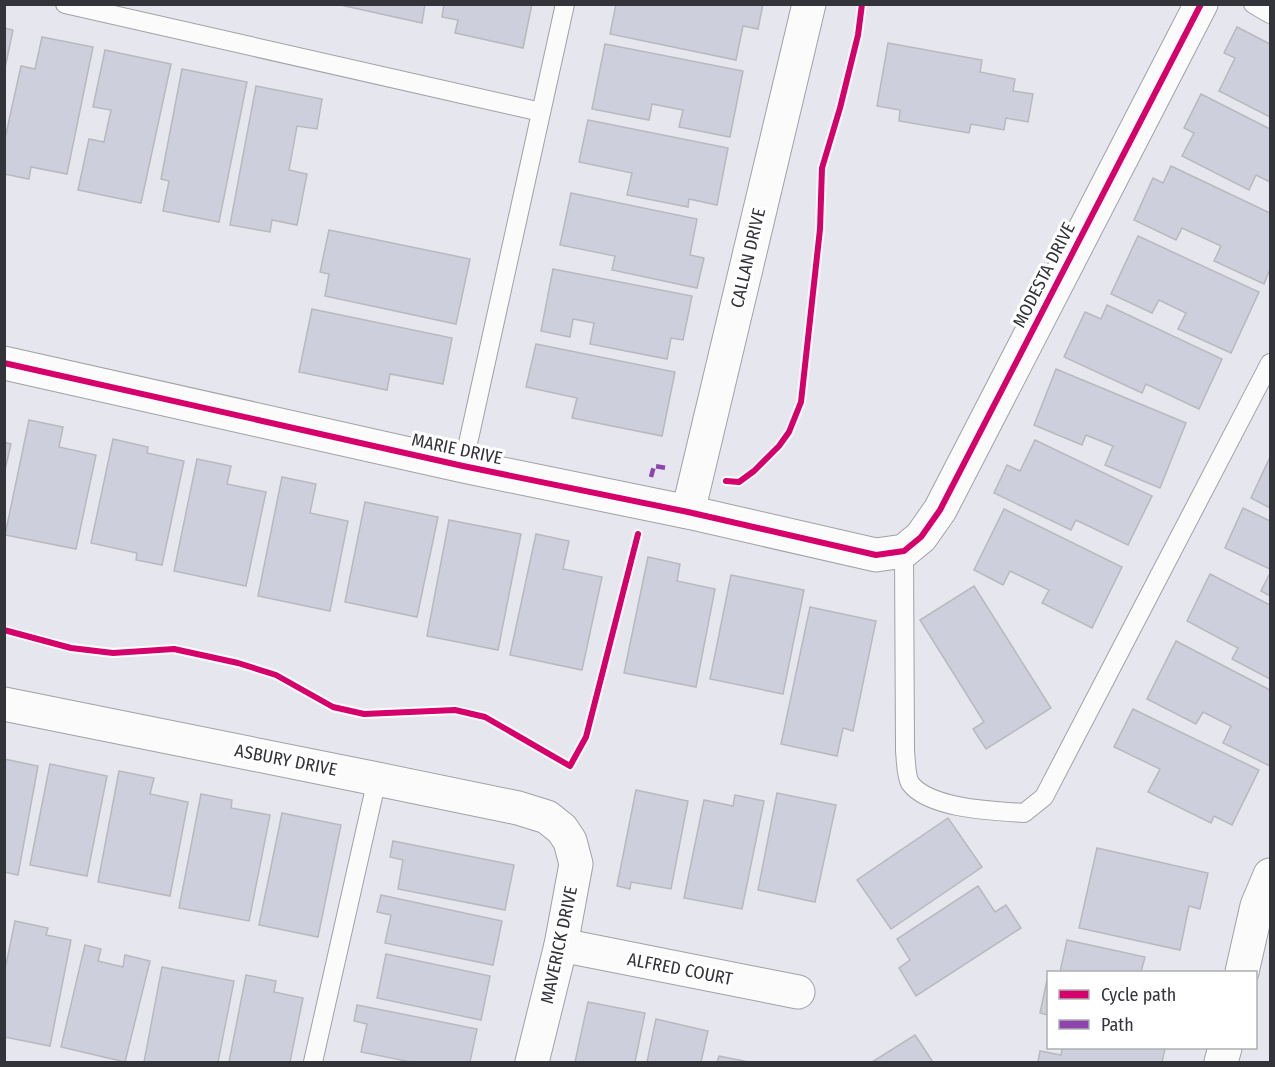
<svg xmlns="http://www.w3.org/2000/svg" width="1275" height="1067" font-family="'Fira Sans Condensed',sans-serif">
<rect width="100%" height="100%" fill="#e6e7ee"/>
<!-- building -->
<g fill="#cecfdc" stroke="#b8b8be" stroke-width="1.5">
<polygon points="336,4 425,4 422,23"/>
<polygon points="444,4 532,4 523,48 455,33 458,20 442,17"/>
<polygon points="616,4 763,4 758,29 743,26 736,60 610,34"/>
<polygon points="1237,27 1270,44 1270,117 1219,91 1235,58 1224,53"/>
<polygon points="4,28 13,30 4,73"/>
<polygon points="42,37 93,47 67,174 31,167 29,179 4,174 4,143 21,66 35,69"/>
<polygon points="888,43 982,60 980,72 1015,79 1013,91 1033,94 1028,122 1006,118 1004,130 971,124 969,133 899,121 900,110 877,106"/>
<polygon points="605,44 743,71 730,137 679,127 683,110 652,104 649,120 592,109"/>
<polygon points="105,50 171,64 141,203 78,190 89,139 104,142 111,110 93,107"/>
<polygon points="182,69 247,82 219,222 163,211 169,181 161,179"/>
<polygon points="256,86 322,99 317,129 297,126 289,170 307,174 297,225 272,220 270,232 230,225"/>
<polygon points="1201,94 1270,129 1270,182 1256,175 1249,190 1182,156 1194,133 1184,128"/>
<polygon points="588,120 728,148 717,205 689,199 688,207 627,195 632,173 579,162"/>
<polygon points="1171,166 1270,213 1270,269 1264,284 1214,261 1221,246 1182,228 1176,240 1134,220 1153,178 1163,183"/>
<polygon points="571,193 697,219 690,255 704,258 697,288 612,270 615,256 560,245"/>
<polygon points="329,230 470,259 456,324 325,296 329,274 320,272"/>
<polygon points="1138,236 1259,292 1231,353 1178,329 1186,313 1159,300 1152,313 1111,294"/>
<polygon points="553,269 692,296 683,340 671,338 667,359 590,344 594,323 573,319 570,337 541,331"/>
<polygon points="1107,305 1222,359 1199,409 1146,384 1142,393 1064,357 1085,312 1101,319"/>
<polygon points="312,309 452,338 443,384 390,374 387,390 299,372"/>
<polygon points="536,344 675,372 662,436 572,418 577,398 526,387"/>
<polygon points="1056,369 1186,423 1160,488 1105,465 1113,446 1086,435 1082,445 1034,425"/>
<polygon points="29,420 63,427 59,447 96,455 76,549 5,535"/>
<polygon points="113,439 148,447 147,453 184,461 162,565 136,560 137,553 91,543"/>
<polygon points="1035,440 1152,496 1128,545 1076,520 1071,530 994,493 1007,465 1020,471"/>
<polygon points="4,442 11,444 4,474"/>
<polygon points="1270,457 1270,508 1251,498"/>
<polygon points="197,459 231,466 227,484 266,492 246,586 174,571"/>
<polygon points="282,477 316,484 310,513 348,521 330,611 258,596"/>
<polygon points="365,502 438,517 417,617 345,602"/>
<polygon points="1243,508 1270,521 1270,569 1225,548"/>
<polygon points="1004,509 1122,567 1092,628 1042,603 1049,590 1010,571 1003,585 974,570"/>
<polygon points="449,520 521,534 498,650 427,636"/>
<polygon points="536,534 569,541 563,569 602,577 582,670 510,655"/>
<polygon points="648,557 680,564 677,581 715,589 696,687 624,673"/>
<polygon points="1270,573 1270,596 1261,591"/>
<polygon points="1210,574 1270,605 1270,679 1232,659 1238,648 1187,621"/>
<polygon points="731,575 804,590 783,694 710,679"/>
<polygon points="974,586 1051,708 986,749 973,729 984,722 920,620"/>
<polygon points="810,607 876,621 853,731 843,728 837,756 781,744"/>
<polygon points="1176,641 1270,690 1270,766 1223,743 1231,726 1203,712 1196,724 1147,699"/>
<polygon points="1133,709 1259,770 1232,825 1214,816 1211,823 1148,792 1160,769 1114,747"/>
<polygon points="4,759 38,766 18,875 4,872"/>
<polygon points="50,764 107,776 87,876 30,865"/>
<polygon points="119,771 154,778 150,794 188,802 170,896 98,882"/>
<polygon points="636,790 688,801 671,889 631,882 630,889 617,886"/>
<polygon points="777,793 836,805 815,902 758,890"/>
<polygon points="201,794 232,800 231,808 270,815 249,921 179,908"/>
<polygon points="735,795 764,801 742,909 684,898 704,800 733,806"/>
<polygon points="282,813 341,825 318,937 259,925"/>
<polygon points="948,818 982,867 891,929 857,880"/>
<polygon points="393,841 514,865 505,910 398,889 403,860 390,857"/>
<polygon points="1097,848 1208,873 1200,909 1189,906 1180,950 1079,928"/>
<polygon points="978,886 995,912 1006,905 1021,928 916,996 899,968 910,960 897,939"/>
<polygon points="381,895 502,921 493,965 385,943 391,915 377,912"/>
<polygon points="15,921 48,928 46,935 71,940 50,1046 4,1037 4,974"/>
<polygon points="1067,940 1145,957 1141,972 1060,972"/>
<polygon points="85,945 101,949 98,961 123,967 125,955 150,961 125,1062 61,1047"/>
<polygon points="386,954 490,976 481,1020 377,998"/>
<polygon points="162,967 234,981 218,1062 144,1062"/>
<polygon points="246,975 276,981 274,992 303,998 290,1062 229,1062"/>
<polygon points="1047,980 1048,980 1048,1015 1040,1013"/>
<polygon points="588,1002 645,1013 635,1062 575,1062"/>
<polygon points="357,1005 477,1029 470,1062 411,1062 361,1052 367,1024 354,1021"/>
<polygon points="656,1019 708,1031 701,1062 647,1062"/>
<polygon points="915,1035 933,1062 872,1062"/>
<polygon points="1062,1048 1157,1048 1165,1049 1162,1062 1038,1062 1040,1051 1061,1055"/>
<polygon points="719,1056 749,1062 717,1062"/>
</g>
<g fill="none" stroke-linecap="round" stroke-linejoin="round">
<defs>
<g id="service">
<polyline points="65,4 541,112"/>
<polyline points="1253,4 1270,14"/>
<polyline points="463,466 565,4"/>
<path d="M904 551 905 751C906 760 906 776 910 783 929 809 994 811 1024 813L1044 797 1270 363"/>
<polyline points="313,1062 377,779"/>
</g>
<g id="minor">
<polyline points="4,363 463,466 688,512 876,555 904,551 921,537 940,510 1201,4"/>
<polyline points="688,512 809,4"/>
<polyline points="4,704 377,779 518,808 547,817 562,829 570,841 576,864 561,945 532,1062"/>
<polyline points="561,945 798,992"/>
<polyline points="1242,972 1257,906 1270,875"/>
<polyline points="1221,1062 1225,1048"/>
</g>
</defs>
<!-- service casing -->
<use href="#service" stroke="#a0a1a6" stroke-width="20"/>
<!-- minor casing -->
<use href="#minor" stroke="#a0a1a6" stroke-width="35"/>
<!-- service -->
<use href="#service" stroke="#fbfbfc" stroke-width="18"/>
<!-- minor -->
<use href="#minor" stroke="#fbfbfc" stroke-width="33"/>
<!-- quiet -->
<polyline stroke="#8e44ad" stroke-width="4.5" stroke-dasharray="9 4.5" stroke-linecap="butt" points="651,477 654,466 667,468"/>
<defs>
<g id="cycleway">
<polyline points="4,363 463,466 688,512 876,555 904,551 921,537 940,510 1201,4"/>
<polyline points="726,481 739,482 754,471 779,446 789,432 801,402 820,229 822,168 840,108 858,35 862,4"/>
<polyline points="4,630 71,648 113,653 174,649 238,663 276,675 333,707 364,714 455,710 485,717 570,766 586,737 638,534"/>
</g>
</defs>
<!-- cycleway casing -->
<use href="#cycleway" stroke="#fff" stroke-width="10"/>
<!-- cycleway -->
<use href="#cycleway" stroke="#d6006c" stroke-width="6"/>
</g>
<g text-anchor="middle" stroke-width="6" stroke-linejoin="round" paint-order="stroke">
<!-- street labels -->
<g font-size="18" fill="#333439" stroke="#fff">
<text transform="translate(748 258) rotate(-77)" y="6">CALLAN DRIVE</text>
<text transform="translate(1044 275) rotate(-63)" y="6">MODESTA DRIVE</text>
<text transform="translate(457 449) rotate(12)" y="6">MARIE DRIVE</text>
<text transform="translate(286 760) rotate(11)" y="6">ASBURY DRIVE</text>
<text transform="translate(559 945) rotate(-78)" y="6">MAVERICK DRIVE</text>
<text transform="translate(680 969) rotate(11)" y="6">ALFRED COURT</text>
</g>
</g>
<!-- border -->
<rect width="1275" height="1067" fill="none" stroke="#333439" stroke-width="12"/>
<!-- legend -->
<rect x="1047" y="971" width="210" height="78" fill="#ffffff" stroke="#adaeb0" stroke-width="1.5"/>
<rect x="1059" y="990" width="30" height="9" fill="#d6006c" stroke="#adaeb0" stroke-width="1.5"/>
<text x="1101" y="1001" font-size="18" fill="#333439">Cycle path</text>
<rect x="1059" y="1020" width="30" height="9" fill="#8e44ad" stroke="#adaeb0" stroke-width="1.5"/>
<text x="1101" y="1031" font-size="18" fill="#333439">Path</text>
</svg>
